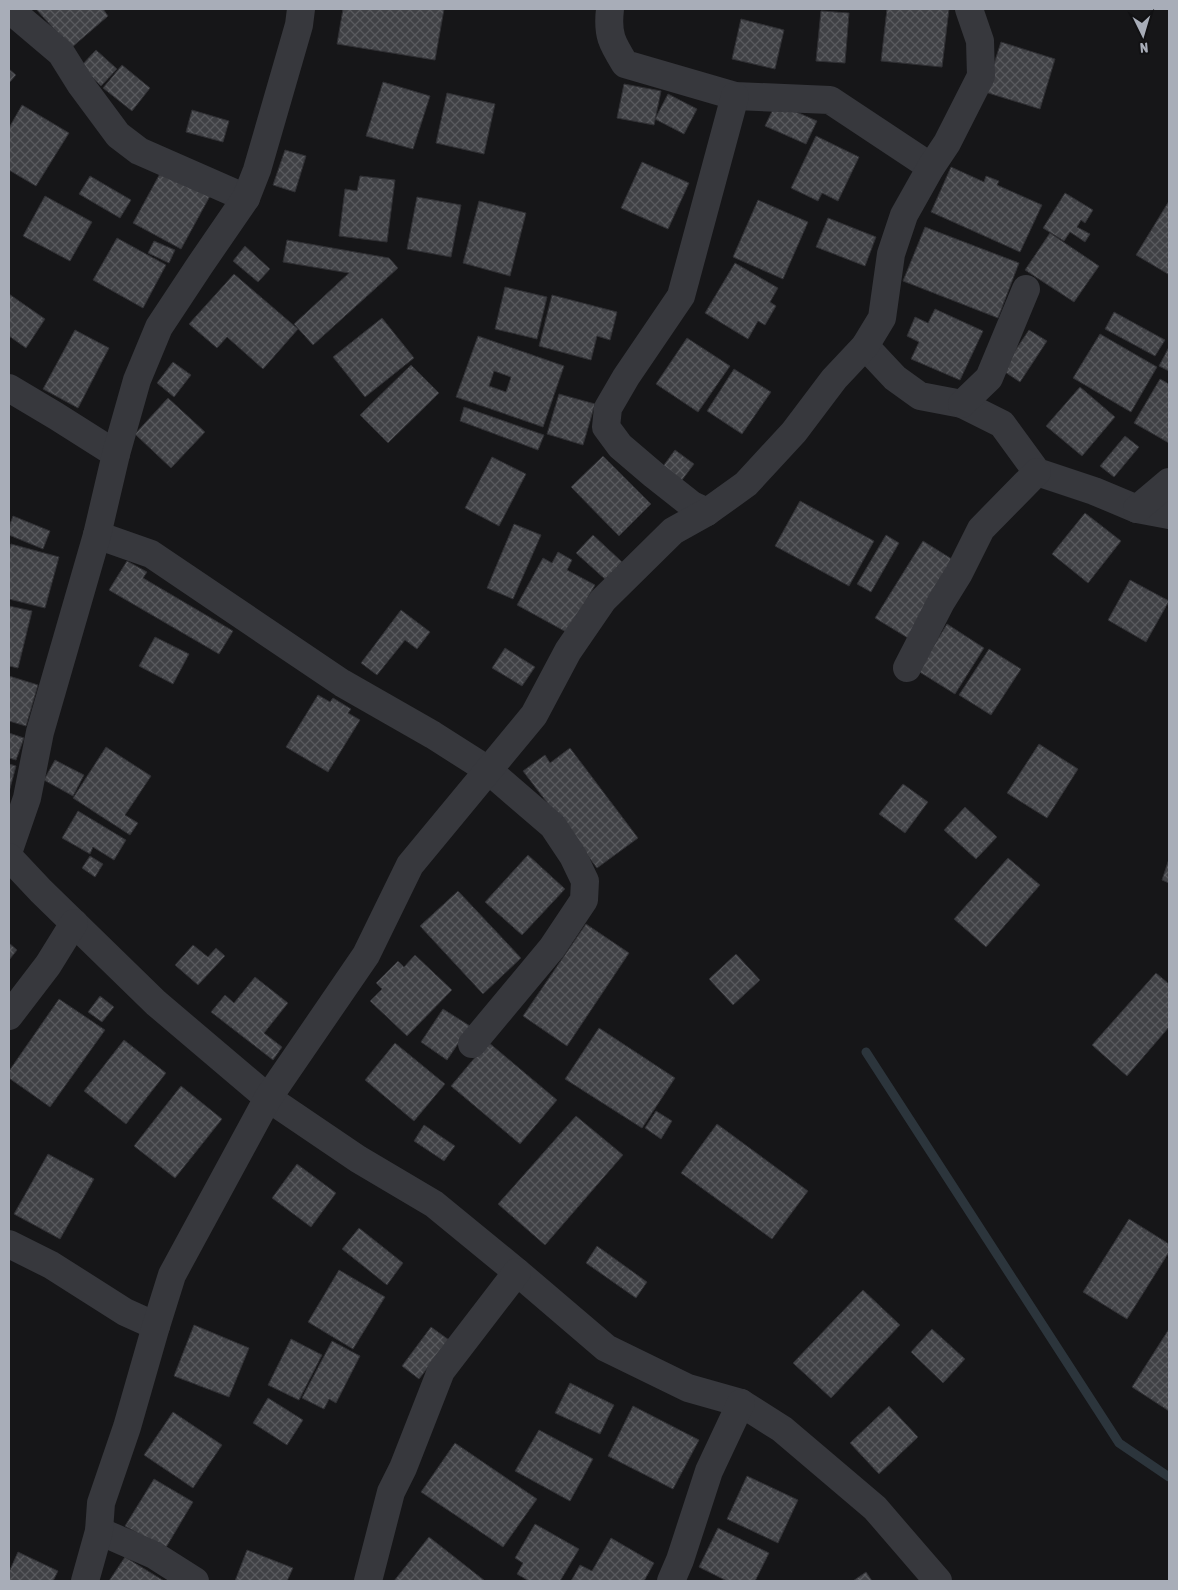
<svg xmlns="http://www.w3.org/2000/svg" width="1178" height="1590" font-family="'Asap Condensed',sans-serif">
<defs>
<pattern id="building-cross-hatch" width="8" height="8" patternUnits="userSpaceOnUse" patternTransform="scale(1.25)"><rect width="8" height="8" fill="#404145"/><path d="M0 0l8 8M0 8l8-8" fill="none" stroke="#595a5e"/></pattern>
</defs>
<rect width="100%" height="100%" fill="#161618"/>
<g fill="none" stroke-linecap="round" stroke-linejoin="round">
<!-- stream -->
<polyline stroke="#2c353c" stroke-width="9" points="866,1052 1119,1443 1169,1477"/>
</g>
<!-- building -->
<g fill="url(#building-cross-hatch)" stroke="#303034" fill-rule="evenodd">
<polygon points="36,9 103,9 108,16 71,48"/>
<polygon points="343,9 444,9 435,60 337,44"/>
<polygon points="887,9 949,9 942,67 881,61"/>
<polygon points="821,11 849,13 845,63 816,61"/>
<polygon points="741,19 784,30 775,69 732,59"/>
<polygon points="1001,42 1055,59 1040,109 985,92"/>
<polygon points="96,50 117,69 101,86 81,66"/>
<polygon points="122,65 150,88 132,111 103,88"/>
<polygon points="9,69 16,75 9,83"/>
<polygon points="383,82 430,96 413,149 366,136"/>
<polygon points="624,84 661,91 654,125 617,118"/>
<polygon points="447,93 495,104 484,154 436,143"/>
<polygon points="668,94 697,109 684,134 655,119"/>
<polygon points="776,103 817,121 806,144 765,126"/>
<polygon points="22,105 69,133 36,186 9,170 9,128"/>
<polygon points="192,110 229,121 223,142 186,132"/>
<polygon points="816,136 859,157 838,201 822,193 818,201 791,188"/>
<polygon points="285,150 306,156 295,192 273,185"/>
<polygon points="642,162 689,183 668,229 621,208"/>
<polygon points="951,167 984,182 986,176 999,181 997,185 1042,205 1020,252 931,212"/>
<polygon points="162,170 210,196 181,249 133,223"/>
<polygon points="90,176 131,200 120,218 79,194"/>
<polygon points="360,176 395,180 387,242 339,236 345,189 357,191"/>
<polygon points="1065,193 1093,210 1085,223 1081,220 1077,227 1090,234 1085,242 1070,232 1064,241 1043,228"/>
<polygon points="45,196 92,222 70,261 23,236"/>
<polygon points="417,197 461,205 451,257 407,249"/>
<polygon points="758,200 808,222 783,279 733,257"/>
<polygon points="479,201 526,213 510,276 463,263"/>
<polygon points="1169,201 1169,272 1168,274 1136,255"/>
<polygon points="828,218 876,237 865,266 816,247"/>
<polygon points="925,227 1019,263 998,318 903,281"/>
<polygon points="1050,233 1099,266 1074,302 1025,270"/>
<polygon points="117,238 166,265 143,308 93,280"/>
<polygon points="287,240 389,258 398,268 313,345 294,324 349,273 283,262"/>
<polygon points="154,241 175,250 169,263 148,253"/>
<polygon points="245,246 270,269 258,282 233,261"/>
<polygon points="735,263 778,288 770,302 776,306 765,325 758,321 748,339 705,313"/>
<polygon points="234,274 298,329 263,369 227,337 217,348 189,324"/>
<polygon points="505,287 547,297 537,339 495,329"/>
<polygon points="9,294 45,319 26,348 9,336"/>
<polygon points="552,295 617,312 610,340 597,336 591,360 539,346"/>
<polygon points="935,309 983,331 960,380 911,359 919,342 907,336 915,317 928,323"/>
<polygon points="1114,312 1165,340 1155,356 1105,329"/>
<polygon points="382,318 414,358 365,397 333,357"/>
<polygon points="75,330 109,348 78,408 43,389"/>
<polygon points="1029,330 1047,341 1020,382 1002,370"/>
<polygon points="1100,334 1157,367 1131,412 1073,378"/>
<path d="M478 336 564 366 543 427 456 397ZM494 371 511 377 506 392 489 386Z"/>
<polygon points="687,338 730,366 698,412 656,384"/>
<polygon points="1169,347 1169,371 1159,366"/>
<polygon points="173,362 191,375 174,397 157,383"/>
<polygon points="411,365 439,393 388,443 360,415"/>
<polygon points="734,369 771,392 742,434 707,411"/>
<polygon points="1160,379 1169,384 1169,443 1134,423"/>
<polygon points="1080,387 1115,417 1082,456 1046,426"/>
<polygon points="559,394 595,404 583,445 547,434"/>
<polygon points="168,398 205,432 171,468 135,434"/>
<polygon points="464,407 544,435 538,450 460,421"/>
<polygon points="1125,436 1139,447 1114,477 1100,466"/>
<polygon points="675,450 694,464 679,484 661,469"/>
<polygon points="603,456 651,504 619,536 571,487"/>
<polygon points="492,457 526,474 499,526 465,508"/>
<polygon points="800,501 874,541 849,586 775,546"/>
<polygon points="1085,513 1121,541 1088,583 1052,554"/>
<polygon points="13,516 50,531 43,549 9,535 9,527"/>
<polygon points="514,524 541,535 513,599 487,588"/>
<polygon points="593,535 622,562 606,580 576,553"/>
<polygon points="886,535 899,543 871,592 857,584"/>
<polygon points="923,541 955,561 908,638 875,618"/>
<polygon points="11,544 59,557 45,608 9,599 9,551"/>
<polygon points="558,552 572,560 567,570 595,585 568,633 517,605 543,558 552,563"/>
<polygon points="127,561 147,572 143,578 233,631 219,654 109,590"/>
<polygon points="1130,580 1169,601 1146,642 1108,620"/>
<polygon points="9,606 32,611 18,668 9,666"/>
<polygon points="401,610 430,632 417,649 405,640 377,675 361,663"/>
<polygon points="947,624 984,648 955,694 918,671"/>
<polygon points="155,637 189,654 173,684 139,666"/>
<polygon points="505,648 535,667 522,686 492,668"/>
<polygon points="989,649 1021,669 991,715 959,695"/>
<polygon points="9,676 38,685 26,726 9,721"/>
<polygon points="318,695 330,702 333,698 351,709 348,713 360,720 328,772 286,747"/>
<polygon points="9,733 24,738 16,760 9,758"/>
<polygon points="1039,744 1078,769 1047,818 1007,793"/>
<polygon points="106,747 151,776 125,815 138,823 130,835 73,798"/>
<polygon points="570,748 638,838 597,868 523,771 545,755 550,763"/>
<polygon points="55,760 84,775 73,796 44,780"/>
<polygon points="9,764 16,766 9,792"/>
<polygon points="903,784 928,802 905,833 879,814"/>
<polygon points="965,807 997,837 976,859 944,830"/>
<polygon points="78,811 126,840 114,860 93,847 90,854 62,838"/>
<polygon points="528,855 565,889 522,935 485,902"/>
<polygon points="90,856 103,864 95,877 82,868"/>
<polygon points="1008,858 1040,885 986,947 954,919"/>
<polygon points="1169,859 1169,883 1162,880"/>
<polygon points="458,891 521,958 483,994 420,926"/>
<polygon points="586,924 629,953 567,1046 523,1016"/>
<polygon points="9,943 17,950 9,960"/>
<polygon points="193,945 208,957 216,948 225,956 198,985 175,965"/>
<polygon points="736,954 760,980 733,1005 709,979"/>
<polygon points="415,955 452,990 407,1036 370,1001 382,989 376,983 398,961 404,967"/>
<polygon points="1156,973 1169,984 1169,1027 1127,1076 1092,1045"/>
<polygon points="255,977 288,1003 264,1033 282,1047 273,1060 211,1012 225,995 234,1003"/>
<polygon points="100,996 114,1007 102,1022 88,1012"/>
<polygon points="59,999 105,1030 50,1107 9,1078 9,1071"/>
<polygon points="443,1009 470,1026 447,1060 421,1042"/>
<polygon points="599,1028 675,1078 642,1128 565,1079"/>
<polygon points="124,1040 166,1073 126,1124 84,1091"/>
<polygon points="488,1042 557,1100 520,1144 451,1086"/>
<polygon points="395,1043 445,1084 414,1121 365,1080"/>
<polygon points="181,1086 222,1119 175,1178 134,1146"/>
<polygon points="656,1111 672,1121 661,1139 645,1128"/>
<polygon points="576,1116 623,1155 545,1245 498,1204"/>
<polygon points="717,1124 808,1191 772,1239 681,1173"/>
<polygon points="424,1125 455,1146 444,1161 414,1141"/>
<polygon points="48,1154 94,1179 60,1239 14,1214"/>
<polygon points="297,1164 336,1193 311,1227 272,1198"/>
<polygon points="1129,1219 1169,1244 1169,1252 1127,1319 1083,1292"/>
<polygon points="359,1228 403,1263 387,1285 342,1249"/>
<polygon points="597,1246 647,1282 636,1298 586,1263"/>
<polygon points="339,1270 385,1297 353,1349 308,1322"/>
<polygon points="863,1290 900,1325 831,1398 793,1363"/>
<polygon points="194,1325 249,1348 229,1397 174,1376"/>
<polygon points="431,1327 449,1340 419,1379 402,1366"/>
<polygon points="932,1329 965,1359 943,1383 911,1352"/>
<polygon points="1169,1329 1169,1411 1132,1387"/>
<polygon points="291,1339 322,1355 299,1400 268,1385"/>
<polygon points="332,1341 360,1356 336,1403 329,1399 324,1409 302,1398"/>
<polygon points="570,1383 614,1405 600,1434 555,1413"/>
<polygon points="268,1398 303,1420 287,1445 253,1423"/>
<polygon points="633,1406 699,1440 673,1489 608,1456"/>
<polygon points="889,1406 918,1437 879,1474 850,1443"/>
<polygon points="173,1412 222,1445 193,1488 144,1455"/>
<polygon points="539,1430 593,1459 570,1501 515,1471"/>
<polygon points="455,1443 537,1499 503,1547 421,1492"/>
<polygon points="747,1476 798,1500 778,1543 727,1519"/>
<polygon points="154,1479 193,1502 165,1549 125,1526"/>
<polygon points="535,1524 579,1549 560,1581 529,1581 517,1574 523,1563 515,1558"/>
<polygon points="718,1528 769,1553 755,1581 727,1581 699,1567"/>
<polygon points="429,1537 485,1581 394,1581"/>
<polygon points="611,1538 654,1563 644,1581 571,1581 580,1565 592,1571"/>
<polygon points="247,1550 293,1568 287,1581 235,1581"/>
<polygon points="18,1552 58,1571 53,1581 9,1581 9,1572"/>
<polygon points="125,1557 164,1581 109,1581"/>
<polygon points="866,1572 872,1581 853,1581"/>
</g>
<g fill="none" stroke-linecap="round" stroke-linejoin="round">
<!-- minor -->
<g stroke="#37383d" stroke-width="28">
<polyline points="9,9 61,53 81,85 118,135 139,151 246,198"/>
<path d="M610 9C607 35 612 43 625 64L735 96 830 100 931 167"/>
<polyline points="865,346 895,378 920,396 962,404 1002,424 1037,472 1094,491 1137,509 1169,515"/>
<polyline points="9,388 56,416 116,454"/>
<polyline points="962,404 989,378 1026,289"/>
<polyline points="1137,509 1169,482"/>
<polyline points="707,512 692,505 654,475 620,446 606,427 608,408 626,377 681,296 735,96"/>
<polyline points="97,535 151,554 342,683 433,735 488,770 553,826 573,856 585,881 584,900 552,948 472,1044"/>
<polyline points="907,668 941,602 959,573 981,529 1037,472"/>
<polyline points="9,850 27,798 40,732 97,535 116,454 137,380 159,327 200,265 246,198 257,170 299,25 301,9"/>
<polyline points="9,857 41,891 156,1003 268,1098 358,1159 434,1204 517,1272 606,1348 688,1388 741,1403 782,1429 875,1508 938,1581"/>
<polyline points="9,1016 48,965 74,923"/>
<polyline points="9,1244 51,1265 125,1312 156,1326"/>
<polyline points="99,1531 154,1555 195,1581"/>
<polyline points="85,1581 99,1531 101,1503 127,1427 156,1326 172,1275 268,1098 366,955 410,865 534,715 568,651 603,600 673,531 707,512 746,484 794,432 834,379 865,346 882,318 891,254 904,215 931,167 947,143 981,76 980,41 969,9"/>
<polyline points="368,1581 391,1492 403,1468 441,1371 517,1272"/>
<polyline points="671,1581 680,1560 709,1471 741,1403"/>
</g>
</g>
<!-- border -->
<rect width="1178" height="1590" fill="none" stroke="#a8adb8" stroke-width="20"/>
<!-- north arrow -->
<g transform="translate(1143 35) rotate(175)" stroke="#111113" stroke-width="4" paint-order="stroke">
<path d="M0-4L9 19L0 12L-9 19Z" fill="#a8adb8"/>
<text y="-8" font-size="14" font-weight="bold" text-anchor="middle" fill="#a8adb8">N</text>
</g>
</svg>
